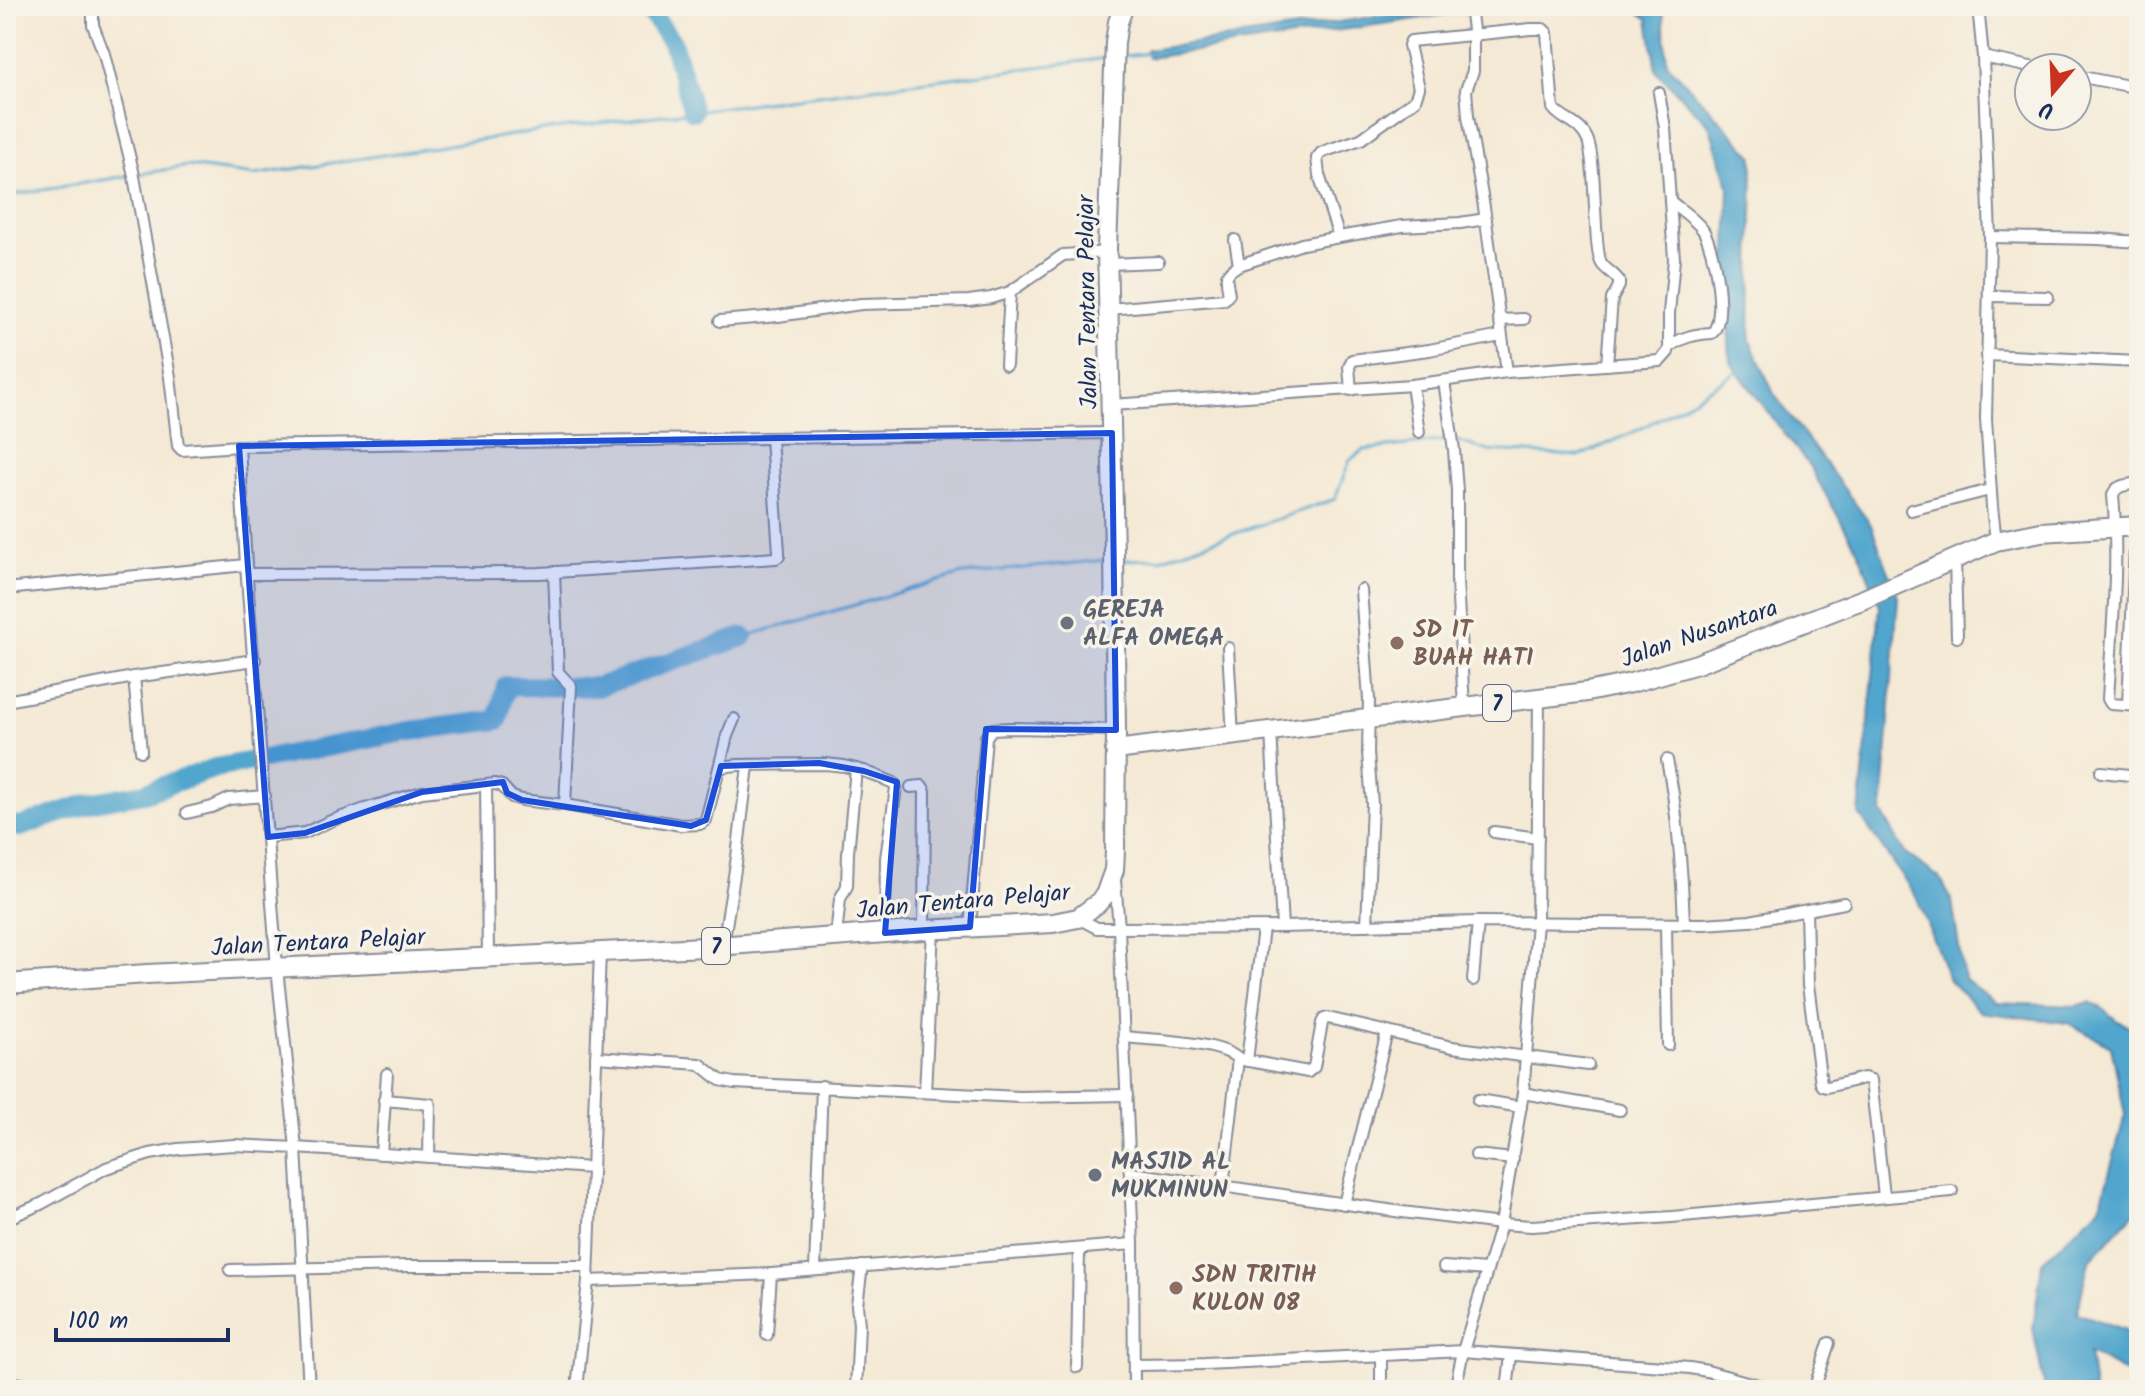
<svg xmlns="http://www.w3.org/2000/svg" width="2145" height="1396" font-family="Kalam,sans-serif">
<rect width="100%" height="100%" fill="#f7f3e8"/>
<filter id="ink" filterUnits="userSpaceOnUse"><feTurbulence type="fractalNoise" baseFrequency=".0125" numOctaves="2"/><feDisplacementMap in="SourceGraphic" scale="16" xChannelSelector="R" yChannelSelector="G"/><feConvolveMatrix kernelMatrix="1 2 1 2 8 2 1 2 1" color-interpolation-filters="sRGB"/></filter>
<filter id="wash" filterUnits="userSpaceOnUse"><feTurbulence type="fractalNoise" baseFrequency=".006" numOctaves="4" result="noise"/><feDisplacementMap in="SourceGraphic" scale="32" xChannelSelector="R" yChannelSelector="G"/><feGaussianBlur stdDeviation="1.8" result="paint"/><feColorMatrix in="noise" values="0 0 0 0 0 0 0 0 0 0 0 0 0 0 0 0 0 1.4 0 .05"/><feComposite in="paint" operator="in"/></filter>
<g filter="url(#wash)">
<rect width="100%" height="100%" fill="#f4e9d4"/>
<!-- water -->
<polygon fill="#51a6cd" stroke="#366a96" stroke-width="2" points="1447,6 1661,6 1663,12 1667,63 1753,156 1750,341 1774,394 1871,525 1898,597 1882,813 1905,853 1940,878 1952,901 1964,979 1996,1003 2076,1006 2090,1002 2100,1007 2118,1021 2139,1031 2139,1208 2089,1261 2077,1313 2124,1329 2139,1347 2139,1379 2089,1353 2094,1390 2045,1390 2033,1329 2042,1262 2100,1207 2125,1115 2111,1046 2068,1023 1980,1012 1949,980 1917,898 1859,814 1880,606 1858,551 1810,467 1730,362 1726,286 1729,187 1709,125 1656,71 1648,19 1635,10 1458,13 1148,58 1147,50"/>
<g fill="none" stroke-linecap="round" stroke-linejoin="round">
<!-- stream -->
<g stroke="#51a6cd" stroke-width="3">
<polyline points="1123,56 1151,53"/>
<polyline points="6,196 188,166 254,175 538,131 1107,58"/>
<polyline points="1457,441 1489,451 1580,456 1638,430 1685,404 1738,371"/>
<polyline points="1122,560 1160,559 1335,499 1350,460 1363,450 1449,440"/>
<polyline points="743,637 963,574 1106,560"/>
</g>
<!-- river -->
<g stroke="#51a6cd" stroke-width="20">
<polyline points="646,6 672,42 693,111"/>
<polyline points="264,759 410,731 498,720 506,686 597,687 743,637"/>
<polyline points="6,824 20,827 89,803 144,793 215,768 252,761"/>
</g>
</g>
</g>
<g filter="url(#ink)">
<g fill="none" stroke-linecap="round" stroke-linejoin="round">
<defs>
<g id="street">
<polyline points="93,6 93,25 104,54 133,171 170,377 178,446 182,450 239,446 1112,433"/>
<polyline points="1470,6 1473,30 1473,71 1466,90 1468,116 1484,207 1507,372"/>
<polyline points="1978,6 1983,57 1990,237 1986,419 1992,507 1996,541"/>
<polyline points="1983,57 2035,68"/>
<polyline points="2077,76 2139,88"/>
<path d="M1339 237 1319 175 1317 158 1321 153 1328 150 1361 139 1415 100 1419 88 1409 45 1411 41 1531 29H1543L1547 33 1553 108C1563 122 1580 121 1588 141 1597 165 1593 254 1602 264 1607 271 1615 274 1619 281V286L1612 299 1607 365"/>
<polyline points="1990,237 2098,239 2139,242"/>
<polyline points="1235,240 1239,265"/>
<polyline points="1108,264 1158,262"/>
<polyline points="1989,296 2048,297"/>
<path d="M1109 309 1225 299 1229 294C1226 277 1223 274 1239 265L1302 244 1339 237 1402 226 1460 223 1486 219"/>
<polyline points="1499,320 1524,319"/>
<polyline points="720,321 778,316 861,304 969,301 991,298 1010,292 1063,255 1108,252"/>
<path d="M1669 347C1682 337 1695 334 1712 333 1728 318 1714 248 1703 230 1695 219 1681 210 1670 201"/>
<polyline points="1987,355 2139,362"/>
<polyline points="1006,365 1010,292"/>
<polyline points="1444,381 1454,450 1457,491 1457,581 1464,707"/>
<polyline points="1412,385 1419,432"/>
<polyline points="1351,390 1349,367 1352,360 1429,350 1501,336"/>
<polyline points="1111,405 1412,385 1507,372 1660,361 1668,352 1669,347 1669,313 1674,259 1665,128 1659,93"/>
<polyline points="239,446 246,565 277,968 296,1148 309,1390"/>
<path d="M2139 483C2129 485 2116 484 2113 495 2119 563 2112 631 2108 699L2111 704 2139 706"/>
<polyline points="1911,510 1990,490"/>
<polyline points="1955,559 1957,637"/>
<polyline points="554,572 558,672 571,686 565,805"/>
<polyline points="247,574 540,573 776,558 779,556 779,552 771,438"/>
<polyline points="6,589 246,565"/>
<polyline points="1361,590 1369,700 1368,753 1372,804 1367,925"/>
<polyline points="1228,648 1233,737"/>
<polyline points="134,677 141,751"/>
<polyline points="6,701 134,677 255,660"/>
<polyline points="2128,705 2136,526"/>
<polyline points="1271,731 1282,927"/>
<path d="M1667 760C1678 814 1682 869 1684 924"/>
<polyline points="720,767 737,765 826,764 844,766 864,771 894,783 896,788 886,858 885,933"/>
<polyline points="2101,772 2139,776"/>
<polyline points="486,786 488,958"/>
<polyline points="911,787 922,786 925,791 924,930"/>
<polyline points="187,813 212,807 229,799 265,796"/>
<polyline points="1494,832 1538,838"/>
<polyline points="268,837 305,833 328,822 365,809 422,792 495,784 502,786 512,797 522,800 565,805 681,825 700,824 706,820 727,736 734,719"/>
<polyline points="1115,880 1119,928 1282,927 1478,922 1703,924 1750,921 1844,903"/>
<polyline points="1806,911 1808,985 1821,1083 1823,1086 1827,1087 1864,1078 1871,1080 1884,1196"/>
<polyline points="1078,918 1097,928 1119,928 1133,1244 1134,1390"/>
<polyline points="1666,925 1668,1045"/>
<polyline points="970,927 986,737 992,729 1011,728 1116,730"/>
<polyline points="836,936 840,899 847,886 848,853 856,769"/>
<polyline points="723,945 737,857 748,766"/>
<polyline points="600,952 588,1281 771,1274 1133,1244"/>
<polyline points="1473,980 1478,922"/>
<path d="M1124 1037C1151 1040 1221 1041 1238 1059L1308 1072 1314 1067 1322 1023 1324 1019 1328 1018 1452 1047 1588 1065"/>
<polyline points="596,1057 700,1064 720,1080 734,1083 1020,1097 1127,1095"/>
<polyline points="1247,1061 1263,928"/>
<polyline points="925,1092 933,929"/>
<polyline points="1523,1093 1620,1110"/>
<polyline points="384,1100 430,1104 429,1157"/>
<polyline points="1478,1100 1521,1107"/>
<polyline points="381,1154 387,1074"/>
<polyline points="1476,1155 1513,1159"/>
<polyline points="1131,1173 1402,1212 1501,1224 1532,1226 1672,1217 1952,1191"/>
<polyline points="1223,1186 1238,1059"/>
<polyline points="1344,1204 1387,1032"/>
<polyline points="6,1219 41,1204 106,1168 150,1154 178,1149 234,1145 296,1148 592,1168"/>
<polyline points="1444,1267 1487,1270"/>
<polyline points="815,1269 822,1086"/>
<polyline points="230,1270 407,1266 588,1266"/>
<polyline points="767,1335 771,1274"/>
<polyline points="1381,1355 1381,1390"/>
<polyline points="1134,1365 1205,1364 1463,1351 1690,1368 1707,1371 1776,1390"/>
<polyline points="1077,1367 1079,1249"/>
<polyline points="6,1382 63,1390"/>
<polyline points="577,1390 588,1281"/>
<polyline points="856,1390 859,1325 857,1305 862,1266"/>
<polyline points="1455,1390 1463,1351 1501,1224 1523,1093 1537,922 1539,697"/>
<polyline points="1507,1390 1511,1355"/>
<polyline points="1814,1390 1829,1343"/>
</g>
<g id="highway">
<polyline points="1115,750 1587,692 1631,683 1697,664 1864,599 1996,541 2041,532 2139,526"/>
<polyline points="6,984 147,974 704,947 924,930 1053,923 1078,918 1097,904 1105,895 1114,870 1115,851 1116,730 1114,552 1107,248 1115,43 1118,22 1124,6"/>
</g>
</defs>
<!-- street casing -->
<use href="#street" stroke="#888c99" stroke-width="14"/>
<!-- highway casing -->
<use href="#highway" stroke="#888c99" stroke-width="22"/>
<!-- street -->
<use href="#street" stroke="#fff" stroke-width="10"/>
<!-- highway -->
<use href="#highway" stroke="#fff" stroke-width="18"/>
</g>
</g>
<!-- marked area -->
<path fill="#1d4ed8" fill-opacity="0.2" stroke="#1d4ed8" stroke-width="6" stroke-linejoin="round" d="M1112 433 1116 730 986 729 970 927 885 933 897 782 864 771 819 763 721 766 706 820 691 826 522 800 507 793 503 782 422 792 305 833 268 837 239 446Z"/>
<!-- markers -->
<g fill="#6b7280" stroke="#f7f3e8" stroke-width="3">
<circle cx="1067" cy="623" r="8"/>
<circle cx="1095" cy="1175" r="8"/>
</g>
<g fill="#8d6e63" stroke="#f7f3e8" stroke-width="3">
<circle cx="1397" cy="643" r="8"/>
<circle cx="1176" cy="1288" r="8"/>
</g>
<g text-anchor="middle" stroke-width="7" stroke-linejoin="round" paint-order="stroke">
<!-- shield labels -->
<g fill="#f7f3e8" stroke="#5d6a87" stroke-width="2">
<rect x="1483" y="685" width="28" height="36" rx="6"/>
<rect x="702" y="928" width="28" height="36" rx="6"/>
</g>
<g font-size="22" font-weight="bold" fill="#1b2f5e">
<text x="1497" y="711">7</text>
<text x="716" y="954">7</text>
</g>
<!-- street labels -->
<g font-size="24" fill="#1b2f5e" stroke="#f7f3e8">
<text transform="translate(1087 302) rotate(-91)" y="8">Jalan Tentara Pelajar</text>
<text transform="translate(1699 633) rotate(-19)" y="8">Jalan Nusantara</text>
<text transform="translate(963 901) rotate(-5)" y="8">Jalan Tentara Pelajar</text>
<text transform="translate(318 942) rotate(-3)" y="8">Jalan Tentara Pelajar</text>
</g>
<!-- worship labels -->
<g font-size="24" font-weight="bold" fill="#5b616d" stroke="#f7f3e8" text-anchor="start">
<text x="1083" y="617">GEREJA<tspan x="1083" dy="28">ALFA OMEGA</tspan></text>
<text x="1111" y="1169">MASJID AL<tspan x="1111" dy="28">MUKMINUN</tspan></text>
</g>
<!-- education labels -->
<g font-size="24" font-weight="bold" fill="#785e54" stroke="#f7f3e8" text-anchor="start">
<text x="1413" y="637">SD IT<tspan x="1413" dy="28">BUAH HATI</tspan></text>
<text x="1192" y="1282">SDN TRITIH<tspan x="1192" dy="28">KULON 08</tspan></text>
</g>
</g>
<!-- margin -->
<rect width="2145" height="1396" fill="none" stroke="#f7f3e8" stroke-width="32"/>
<!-- north arrow -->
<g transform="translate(2053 92) rotate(199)"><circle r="38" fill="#f7f3e8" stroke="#9fa5b1" stroke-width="2"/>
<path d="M0-6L14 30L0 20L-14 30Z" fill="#c8321e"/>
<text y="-12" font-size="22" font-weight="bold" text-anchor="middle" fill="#1b2f5e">U</text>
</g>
<!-- scale -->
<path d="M56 1328v12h172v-12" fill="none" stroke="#1b2f5e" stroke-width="4"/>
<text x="68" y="1328" font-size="24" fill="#1b2f5e" stroke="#f7f3e8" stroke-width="6" paint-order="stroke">100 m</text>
</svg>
